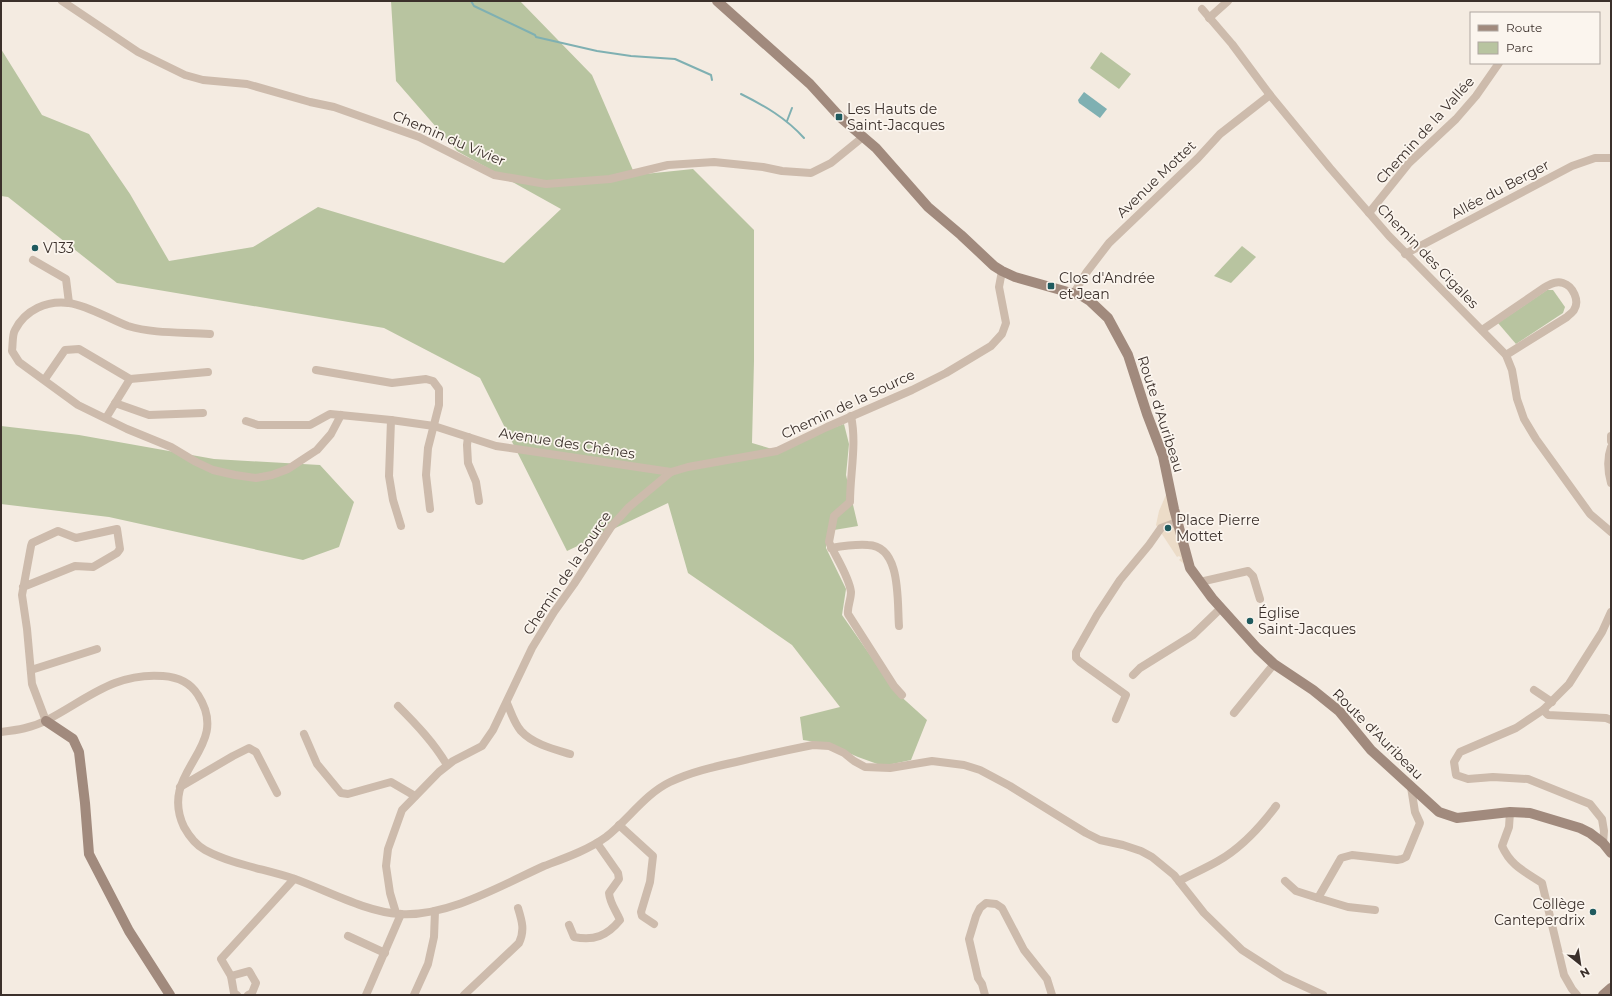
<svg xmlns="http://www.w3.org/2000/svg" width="1612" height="996" font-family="Montserrat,sans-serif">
<rect width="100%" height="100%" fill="#f4ebe1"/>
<!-- green -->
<g fill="#b8c4a0">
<polygon points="391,1 520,1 592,75 635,175 693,169 754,230 754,361 752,443 772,449 844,424 849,444 846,475 858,526 828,531 826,548 846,589 842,615 896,692 927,720 911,760 883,766 858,757 828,744 803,740 800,717 840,707 792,645 688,573 668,503 567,551 480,378 384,328 117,283 8,197 1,196 1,49 42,115 89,134 130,194 169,261 253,247 318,207 504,263 561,209 457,151 396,81"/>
<polygon points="1101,52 1131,74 1119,89 1090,68"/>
<polygon points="1242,246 1256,257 1231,283 1214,276"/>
<polygon points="1547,290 1553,290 1565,307 1563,313 1516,344 1498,323"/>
<polygon points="1,426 79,435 214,459 320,465 354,502 339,547 303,560 109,517 1,504"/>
</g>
<!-- plaza -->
<polygon fill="#ecdcc8" points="1169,488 1190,568 1179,560 1181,558 1179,556 1177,557 1156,525 1159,511"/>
<!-- water -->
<polygon fill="#7fb0b2" points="1084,92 1107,109 1100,118 1079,103 1078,100"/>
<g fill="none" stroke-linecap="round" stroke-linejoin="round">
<!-- stream -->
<g stroke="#7fb0b2" stroke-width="2">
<polyline points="471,1 474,6 535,35 536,37 597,51 631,56 675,59 711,75 712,80"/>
<path d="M741 94C765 106 786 118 804 138"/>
<polyline points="787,121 792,108"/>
</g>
<!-- street -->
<g stroke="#cdbbac" stroke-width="8">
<polyline points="62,1 138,52 185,75 203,80 247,84 310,102 334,107 419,137 494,175 546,184 610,179 668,165 714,162 763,167 782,171 811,173 831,163 863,137"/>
<polyline points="1202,9 1232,44 1270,95 1330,168 1389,236 1506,355 1512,370 1517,399 1524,419 1536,439 1590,514 1611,532"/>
<polyline points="1209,18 1228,1"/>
<polyline points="1369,213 1409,163 1456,119 1476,96 1499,63"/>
<polyline points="1405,254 1572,166 1595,158 1611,158"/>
<polyline points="33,260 66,279 69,303"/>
<polyline points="1074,293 1086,273 1109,243 1198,158 1220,134 1270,95"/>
<path d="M1482 330 1545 287C1551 284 1556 281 1563 283 1573 286 1580 301 1574 310 1573 312 1569 315 1567 317L1506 355"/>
<path d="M210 334C184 332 154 334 128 326 109 319 89 306 69 303 47 300 25 310 15 330 12 335 13 344 12 351L19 362 78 405 127 429 171 447 196 462 213 470 235 475 256 478 272 475 288 469 317 450 331 434 341 415"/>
<polyline points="316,370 392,383 426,379 433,381 439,389 439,405 428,448 426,475 430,509"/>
<polyline points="45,379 65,350 79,349 130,379 106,418"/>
<polyline points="130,379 208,372"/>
<polyline points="115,403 149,415 203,413"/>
<path d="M851 416C857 444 850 474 850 502L834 516 829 542C835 556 849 576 851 592 851 600 847 607 848 614L894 686 902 695"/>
<polyline points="391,420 389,476 393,500 401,526"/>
<polyline points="246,421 258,425 310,425 330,414 391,420 434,426 496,446 671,472"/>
<polyline points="1611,436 1611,441"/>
<polyline points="468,437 467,445 468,463 476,482 479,501"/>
<path d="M1611 447C1607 458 1608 472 1611 483"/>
<path d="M831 548C843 546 856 544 868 545 902 546 897 603 899 626"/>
<polyline points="1200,582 1248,571 1253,576 1260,599"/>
<polyline points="23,587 75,566 93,567 117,553 120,549 117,529 76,538 58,531 32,543 31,546 22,595 27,629 32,684 46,721"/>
<polyline points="31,670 97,649"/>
<polyline points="1133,675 1140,668 1193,635 1221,608"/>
<polyline points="1534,690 1552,702"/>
<path d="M507 703C511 712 514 723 521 731 533 744 553 749 570 754"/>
<path d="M398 706C417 725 434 743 447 765"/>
<polyline points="1543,710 1548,715 1606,718 1611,720"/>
<polyline points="1234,713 1274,664"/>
<polyline points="1116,719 1126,695 1080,662 1076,658 1076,652 1097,615 1120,580 1149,545 1161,528 1177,522"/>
<path d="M1 732C17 730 32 728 47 720 86 700 114 672 163 676 178 677 190 682 198 695 233 749 157 770 184 827 189 836 196 845 205 850 233 865 266 869 295 879 328 891 366 912 400 914 448 917 502 885 544 866 565 858 588 850 606 837 628 820 645 794 670 782 691 772 713 767 736 762 761 756 787 750 813 745L829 746 844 753 854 761 865 767 890 768 932 761 964 765 980 770 1010 786 1086 833 1100 840 1123 845 1141 851 1152 857 1174 875 1204 913 1242 950 1284 977 1323 995"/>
<polyline points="304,734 317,764 341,793 348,794 391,782 415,796"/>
<polyline points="180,787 233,756 249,748 256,752 277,793"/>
<path d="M1510 812 1509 827 1502 846C1511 866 1524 871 1542 883L1564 975 1572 989 1577 995"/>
<polyline points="619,825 653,856 650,882 641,912 642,916 654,924"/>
<polyline points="1603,843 1604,831 1602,819 1590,804 1528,779 1493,777 1468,779 1456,775 1454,762 1460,752 1516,728 1543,710 1569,684 1602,632 1611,612"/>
<path d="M1179 881C1192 874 1206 868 1218 861 1241 848 1261 826 1276 806"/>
<polyline points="1285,881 1296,891 1318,898 1341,858 1352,855 1397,860 1402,859 1406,857 1420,823 1415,812 1411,787"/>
<polyline points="1318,898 1348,907 1375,910"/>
<polyline points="396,913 390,893 386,866 388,849 402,810 439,772 453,761 482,746 493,730 532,648 554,612 574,584 611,527 629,507 671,472 688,467 777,451 827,427 912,390 946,373 991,346 1002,334 1006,323 999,287 1002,271"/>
<path d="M569 925 574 937C594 941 607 936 620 920 616 910 610 904 609 893L619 879 618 873 597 843"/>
<polyline points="348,936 385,953"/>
<polyline points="231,976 249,971 256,983 252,993 248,995"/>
<polyline points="237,995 234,993 231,976 221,959 294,879"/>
<polyline points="366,995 401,914"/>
<polyline points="414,995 428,964 434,937 435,911"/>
<path d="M464 995 519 943C525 930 522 921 518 908"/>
<polyline points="985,995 982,984 978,978 969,939 976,916 980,908 986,903 996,904 1002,908 1024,950 1047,979 1052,995"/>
</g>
<!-- secondary -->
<g stroke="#a18a7d" stroke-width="10">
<polyline points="717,1 810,84 841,118 876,148 928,207 961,235 994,266 1002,271 1015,277 1082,296 1090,301 1108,318 1128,355 1147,414 1163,456 1174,509 1190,568 1212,598 1257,648 1274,664 1313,690 1339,711 1371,750 1439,812 1457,818 1510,812 1530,813 1580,828 1590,833 1603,843 1611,853"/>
<polyline points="46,721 73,739 79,752 85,803 89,854 129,931 170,995"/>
<polyline points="1603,995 1611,988"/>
</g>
</g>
<!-- markers -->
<g fill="#1f5a5e" stroke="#fbf5ee" stroke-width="1.5">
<rect x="835" y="113" width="8" height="8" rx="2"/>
<circle cx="35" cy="248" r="4"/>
<rect x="1047" y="282" width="8" height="8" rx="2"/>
<circle cx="1168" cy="528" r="4"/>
<circle cx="1250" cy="621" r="4"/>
<circle cx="1593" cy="912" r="4"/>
</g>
<g text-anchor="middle" stroke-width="3.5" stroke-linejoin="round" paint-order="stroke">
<!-- poi labels -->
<g font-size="14" fill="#3b302b" stroke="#fbf5ee" text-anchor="start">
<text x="847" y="114">Les Hauts de<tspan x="847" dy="16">Saint-Jacques</tspan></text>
<text x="43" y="253">V133</text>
<text x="1059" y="283">Clos d'Andrée<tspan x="1059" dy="16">et Jean</tspan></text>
<text x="1176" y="525">Place Pierre<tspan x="1176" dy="16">Mottet</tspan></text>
<text x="1258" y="618">Église<tspan x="1258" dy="16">Saint-Jacques</tspan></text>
<text x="1585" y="909" text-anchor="end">Collège<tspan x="1585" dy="16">Canteperdrix</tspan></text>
</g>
<!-- street labels -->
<g font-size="14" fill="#3b302b" stroke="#fbf5ee">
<text transform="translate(1425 130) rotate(-48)" y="5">Chemin de la Vallée</text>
<text transform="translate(449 138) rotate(23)" y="5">Chemin du Vivier</text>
<text transform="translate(1156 179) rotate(-44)" y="5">Avenue Mottet</text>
<text transform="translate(1500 189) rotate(-28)" y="5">Allée du Berger</text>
<text transform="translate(1428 256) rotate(46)" y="5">Chemin des Cigales</text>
<text transform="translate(848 404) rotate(-25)" y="5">Chemin de la Source</text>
<text transform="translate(1161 414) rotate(72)" y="5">Route d'Auribeau</text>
<text transform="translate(567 443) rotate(9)" y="5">Avenue des Chênes</text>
<text transform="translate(567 573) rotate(-56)" y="5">Chemin de la Source</text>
<text transform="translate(1378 734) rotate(45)" y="5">Route d'Auribeau</text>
</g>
</g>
<!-- border -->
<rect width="1612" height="996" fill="none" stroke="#3b302b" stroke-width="4"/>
<!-- legend -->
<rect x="1470" y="12" width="130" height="52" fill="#fbf5ee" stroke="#aea6a0"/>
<rect x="1478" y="25" width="20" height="6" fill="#a18a7d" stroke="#aea6a0"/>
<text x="1506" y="32" font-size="12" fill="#3b302b">Route</text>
<rect x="1478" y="42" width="20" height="12" fill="#b8c4a0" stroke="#aea6a0"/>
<text x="1506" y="52" font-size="12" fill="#3b302b">Parc</text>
<!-- north arrow -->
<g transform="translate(1580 964) rotate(150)" stroke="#fbf5ee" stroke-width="3" paint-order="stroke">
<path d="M0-3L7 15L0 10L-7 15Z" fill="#3b302b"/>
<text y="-6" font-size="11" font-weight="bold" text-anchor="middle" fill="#3b302b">N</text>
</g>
</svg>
